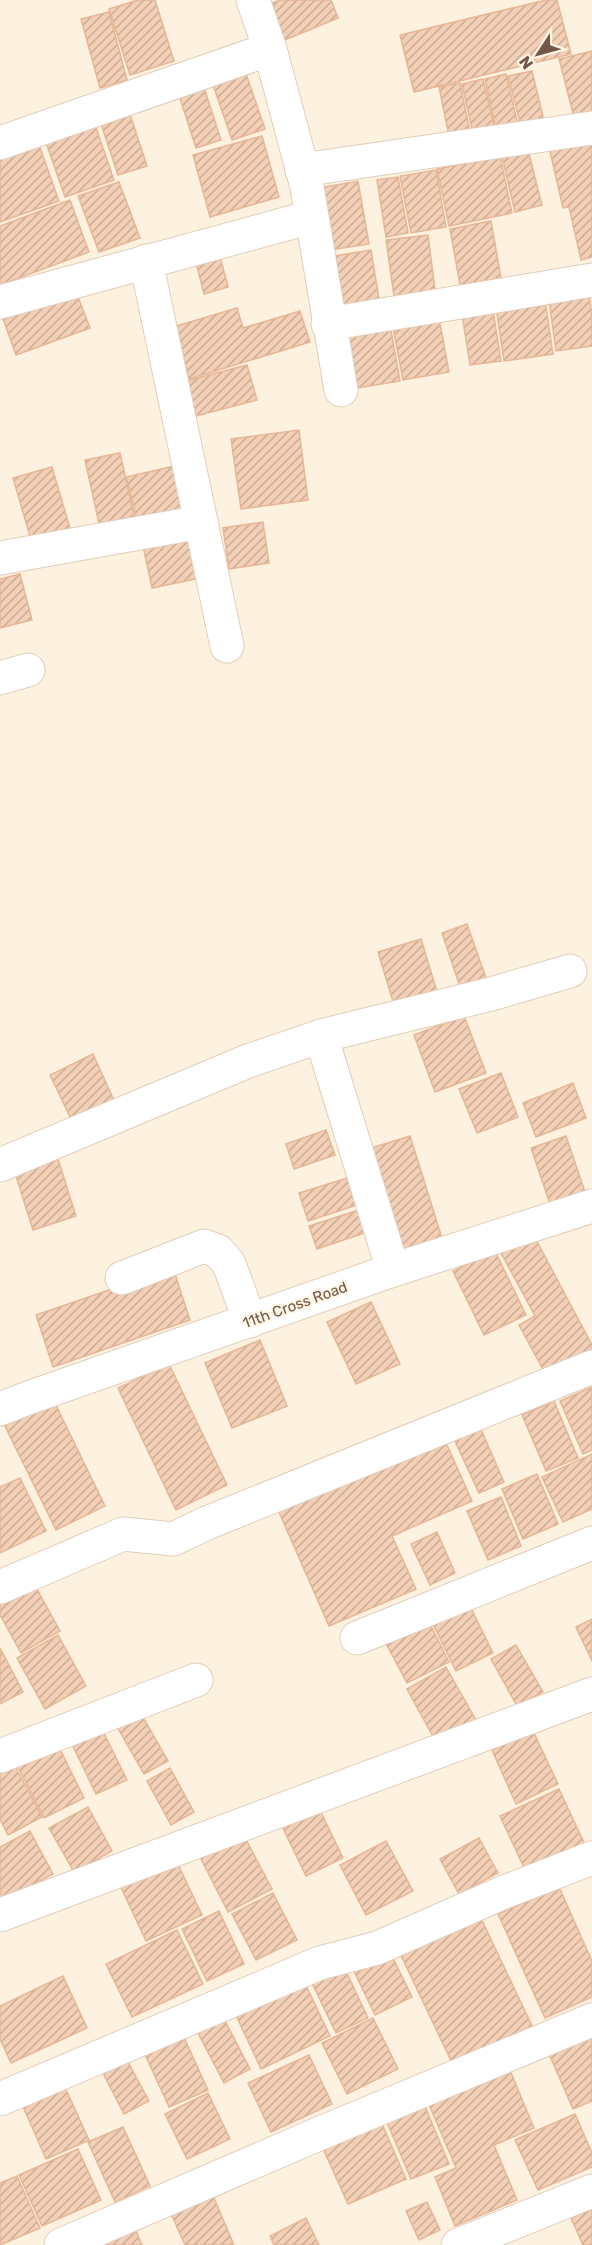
<svg xmlns="http://www.w3.org/2000/svg" width="592" height="2245" font-family="Rubik,sans-serif">
<defs>
<pattern id="building-hatch" width="6" height="6" patternUnits="userSpaceOnUse" patternTransform="scale(1.5)"><rect width="6" height="6" fill="#f3cfb6"/><path d="M-1 1l2-2M0 6l6-6M5 7l2-2" fill="none" stroke="#c9ab96"/></pattern>
</defs>
<rect width="100%" height="100%" fill="#fdf2df"/>
<!-- building -->
<g fill="url(#building-hatch)" stroke="#e6b696" stroke-width="1.5">
<polygon points="138,0 155,0 174,61 130,75 109,9"/>
<polygon points="280,0 331,0 338,18 280,42 265,6"/>
<polygon points="546,0 557,0 571,54 414,92 400,35"/>
<polygon points="109,12 127,80 100,88 81,19"/>
<polygon points="592,51 592,113 574,117 559,59"/>
<polygon points="243,65 265,129 232,140 210,76"/>
<polygon points="532,71 544,121 521,126 508,76"/>
<polygon points="506,74 519,129 497,133 485,79"/>
<polygon points="483,79 496,133 474,138 462,84"/>
<polygon points="202,81 221,140 196,148 177,89"/>
<polygon points="460,83 471,137 450,141 439,87"/>
<polygon points="127,105 147,166 118,175 98,115"/>
<polygon points="93,119 114,180 65,197 44,137"/>
<polygon points="262,136 279,197 210,217 193,155"/>
<polygon points="592,138 592,257 581,260 569,207 563,208 549,147"/>
<polygon points="38,142 59,201 0,222 0,156"/>
<polygon points="528,150 542,205 515,212 502,157"/>
<polygon points="500,156 512,213 449,226 437,169"/>
<polygon points="436,170 446,227 411,233 400,176"/>
<polygon points="398,177 408,233 386,237 377,180"/>
<polygon points="358,181 369,244 324,251 313,189"/>
<polygon points="119,182 140,238 99,252 78,196"/>
<polygon points="70,200 89,252 0,285 0,226"/>
<polygon points="491,221 501,278 460,285 450,229"/>
<polygon points="428,235 435,290 394,296 386,240"/>
<polygon points="218,249 228,287 204,294 194,255"/>
<polygon points="371,250 379,299 330,307 322,258"/>
<polygon points="75,289 90,328 16,355 2,316"/>
<polygon points="544,294 553,354 504,361 495,301"/>
<polygon points="589,294 592,316 592,346 556,351 549,300"/>
<polygon points="492,304 501,361 470,365 461,308"/>
<polygon points="237,308 243,328 300,311 310,342 189,379 173,327"/>
<polygon points="438,313 449,372 403,380 392,322"/>
<polygon points="390,325 400,381 346,390 336,334"/>
<polygon points="247,365 257,400 196,416 186,381"/>
<polygon points="299,430 308,500 241,509 231,439"/>
<polygon points="120,453 135,520 100,528 85,460"/>
<polygon points="179,465 189,508 137,520 126,477"/>
<polygon points="52,467 71,532 32,543 13,478"/>
<polygon points="263,522 269,563 229,569 223,528"/>
<polygon points="196,535 205,577 152,588 143,546"/>
<polygon points="20,574 32,620 0,628 0,579"/>
<polygon points="467,924 487,981 461,990 442,933"/>
<polygon points="421,939 438,995 395,1008 378,952"/>
<polygon points="464,1016 486,1073 435,1092 414,1035"/>
<polygon points="93,1054 116,1105 74,1125 50,1075"/>
<polygon points="501,1073 518,1117 477,1133 459,1089"/>
<polygon points="573,1083 586,1118 536,1137 523,1103"/>
<polygon points="326,1130 335,1155 294,1169 286,1144"/>
<polygon points="410,1136 442,1238 397,1252 365,1150"/>
<polygon points="566,1136 585,1192 550,1204 531,1148"/>
<polygon points="58,1159 76,1216 33,1230 15,1173"/>
<polygon points="357,1175 366,1202 308,1221 299,1193"/>
<polygon points="365,1208 373,1230 317,1249 309,1226"/>
<polygon points="533,1234 592,1345 592,1351 546,1375 519,1325 535,1316 500,1251"/>
<polygon points="495,1251 526,1315 484,1335 453,1271"/>
<polygon points="173,1268 190,1320 53,1367 36,1315"/>
<polygon points="371,1302 400,1364 356,1384 327,1322"/>
<polygon points="260,1340 287,1406 232,1428 205,1363"/>
<polygon points="169,1364 227,1485 176,1510 118,1388"/>
<polygon points="592,1387 592,1450 583,1454 560,1401"/>
<polygon points="52,1397 105,1506 56,1530 3,1422"/>
<polygon points="554,1401 578,1458 546,1471 522,1415"/>
<polygon points="480,1427 504,1482 479,1493 454,1439"/>
<polygon points="444,1438 472,1501 392,1536 416,1589 329,1626 278,1510"/>
<polygon points="592,1454 592,1509 563,1522 542,1477"/>
<polygon points="537,1474 558,1524 523,1539 502,1489"/>
<polygon points="20,1478 46,1531 0,1553 0,1487"/>
<polygon points="501,1497 521,1546 488,1560 467,1511"/>
<polygon points="437,1532 455,1573 430,1585 411,1544"/>
<polygon points="32,1580 60,1631 21,1653 0,1615 0,1598"/>
<polygon points="466,1598 493,1653 456,1671 429,1616"/>
<polygon points="425,1614 449,1662 407,1683 382,1636"/>
<polygon points="592,1619 592,1661 576,1627"/>
<polygon points="58,1635 86,1686 45,1709 17,1658"/>
<polygon points="516,1645 543,1692 517,1706 491,1659"/>
<polygon points="0,1648 23,1692 0,1704"/>
<polygon points="446,1667 476,1720 436,1742 407,1689"/>
<polygon points="139,1710 168,1761 144,1774 115,1723"/>
<polygon points="100,1725 127,1780 96,1794 70,1740"/>
<polygon points="533,1731 558,1784 516,1804 492,1750"/>
<polygon points="56,1741 84,1798 44,1818 15,1761"/>
<polygon points="14,1764 42,1817 8,1835 0,1819 0,1771"/>
<polygon points="170,1768 194,1812 171,1825 147,1781"/>
<polygon points="559,1789 586,1847 527,1874 500,1816"/>
<polygon points="317,1804 343,1858 306,1876 280,1822"/>
<polygon points="88,1807 112,1851 74,1872 49,1828"/>
<polygon points="241,1830 272,1889 228,1912 198,1853"/>
<polygon points="30,1831 53,1874 0,1903 0,1847"/>
<polygon points="479,1838 498,1873 459,1894 440,1859"/>
<polygon points="386,1841 413,1891 366,1915 340,1865"/>
<polygon points="173,1854 202,1915 146,1941 118,1881"/>
<polygon points="559,1887 592,1961 592,1997 545,2018 498,1914"/>
<polygon points="273,1893 297,1940 256,1960 232,1914"/>
<polygon points="219,1911 244,1964 207,1981 182,1929"/>
<polygon points="478,1912 533,2028 453,2065 398,1949"/>
<polygon points="177,1930 203,1984 132,2017 106,1964"/>
<polygon points="390,1952 412,1997 375,2015 353,1969"/>
<polygon points="344,1967 368,2018 336,2033 312,1983"/>
<polygon points="63,1976 87,2028 11,2063 0,2039 0,2006"/>
<polygon points="303,1979 330,2036 261,2069 234,2011"/>
<polygon points="373,2018 398,2069 347,2094 322,2043"/>
<polygon points="224,2019 250,2069 224,2083 198,2033"/>
<polygon points="181,2031 208,2090 169,2107 142,2048"/>
<polygon points="590,2037 592,2041 592,2101 573,2109 549,2054"/>
<polygon points="309,2055 332,2104 271,2132 248,2083"/>
<polygon points="127,2060 149,2101 124,2114 103,2073"/>
<polygon points="509,2068 534,2128 494,2145 517,2200 455,2226 435,2177 456,2168 428,2102"/>
<polygon points="63,2083 89,2140 46,2159 21,2102"/>
<polygon points="208,2093 230,2139 187,2159 165,2114"/>
<polygon points="424,2104 449,2164 411,2179 386,2120"/>
<polygon points="575,2114 592,2153 592,2167 538,2190 515,2140"/>
<polygon points="379,2117 406,2179 348,2204 321,2144"/>
<polygon points="123,2127 150,2186 115,2202 88,2142"/>
<polygon points="78,2149 101,2200 42,2226 19,2175"/>
<polygon points="17,2176 40,2228 0,2245 0,2183"/>
<polygon points="211,2191 234,2245 185,2245 169,2209"/>
<polygon points="427,2202 440,2230 419,2240 406,2211"/>
<polygon points="592,2209 592,2245 583,2245 571,2218"/>
<polygon points="306,2218 319,2245 274,2245 270,2236"/>
<polygon points="133,2224 142,2245 83,2245"/>
</g>
<g fill="none" stroke-linecap="round" stroke-linejoin="round">
<defs>
<g id="minor">
<polyline points="253,0 270,49 307,187 341,390"/>
<polyline points="0,143 270,49"/>
<polyline points="302,170 592,128"/>
<polyline points="146,261 227,646"/>
<polyline points="0,302 311,217"/>
<polyline points="328,324 592,280"/>
<polyline points="0,558 201,522"/>
<polyline points="0,678 28,670"/>
<polyline points="321,1036 393,1270"/>
<polyline points="0,1165 248,1061 321,1036 491,994 570,971"/>
<polyline points="122,1278 204,1246 218,1251 229,1264 250,1321"/>
<polyline points="0,1409 28,1398 393,1270 592,1206"/>
<polyline points="0,1587 123,1534 173,1539 207,1523 592,1367"/>
<polyline points="357,1638 592,1543"/>
<polyline points="0,1756 196,1680"/>
<polyline points="0,1915 592,1694"/>
<polyline points="0,2099 320,1963 377,1948 502,1893 592,1858"/>
<polyline points="61,2245 316,2135 592,2020"/>
<polyline points="458,2245 592,2191"/>
</g>
</defs>
<!-- minor casing -->
<use href="#minor" stroke="#e1cdbb" stroke-width="35"/>
<!-- minor -->
<use href="#minor" stroke="#fff" stroke-width="33"/>
</g>
<g text-anchor="middle" stroke-width="4.5" stroke-linejoin="round" paint-order="stroke">
<!-- street labels -->
<g font-size="15" fill="#735746" stroke="#fff5e5">
<text transform="translate(295 1305) rotate(-20)" y="5">11th Cross Road</text>
</g>
</g>
<!-- north arrow -->
<g transform="translate(538 54) rotate(234)" stroke="#fff5e5" stroke-width="4.5" paint-order="stroke">
<path d="M0-4.5L10 22L0 15L-10 22Z" fill="#735746"/>
<text y="-9" font-size="16" font-weight="bold" text-anchor="middle" fill="#735746">N</text>
</g>
</svg>
